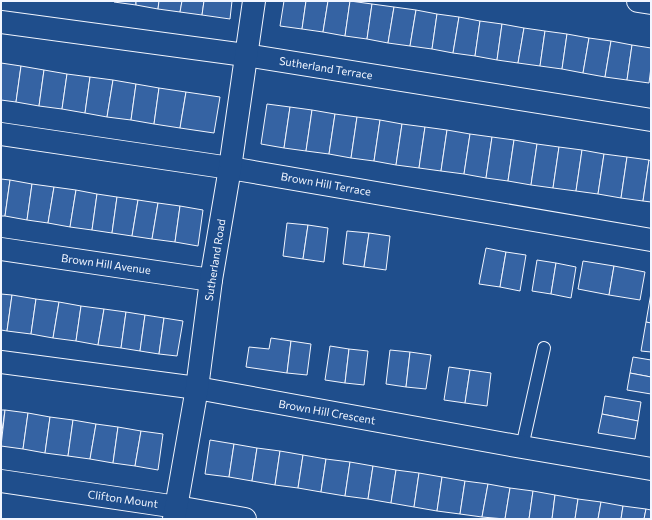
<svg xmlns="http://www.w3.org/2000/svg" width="652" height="520" font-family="Commissioner,sans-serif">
<rect width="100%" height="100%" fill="#1f4e8c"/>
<!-- building -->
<g fill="#3563a3" stroke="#f2f6ff">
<polygon points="114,1 136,1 136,5 114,2"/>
<polygon points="136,1 159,1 158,9 136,5"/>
<polygon points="159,1 182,1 180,12 158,9"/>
<polygon points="182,1 204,1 202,15 180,12"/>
<polygon points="204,1 232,1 230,19 202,15"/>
<polygon points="284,1 306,1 302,29 280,26"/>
<polygon points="306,1 328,1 323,32 302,29"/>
<polygon points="328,1 350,1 345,36 323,32"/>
<polygon points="350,1 372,4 367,39 345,36"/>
<polygon points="372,4 394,7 388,43 367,39"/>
<polygon points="394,7 416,10 410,46 388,43"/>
<polygon points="416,10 437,14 432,49 410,46"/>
<polygon points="437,14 459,17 453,53 432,49"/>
<polygon points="459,17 480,21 475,56 453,53"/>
<polygon points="480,21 502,24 497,60 475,56"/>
<polygon points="502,24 524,28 518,63 497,60"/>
<polygon points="524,28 545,31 540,66 518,63"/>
<polygon points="545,31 567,34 562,69 540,66"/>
<polygon points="567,34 589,38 583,73 562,69"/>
<polygon points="589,38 611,41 605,77 583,73"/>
<polygon points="611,41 632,45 627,80 605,77"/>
<polygon points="632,45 651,48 651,67 649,83 627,80"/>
<polygon points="1,63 21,66 16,102 1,100"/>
<polygon points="21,66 44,70 39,106 16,102"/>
<polygon points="44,70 67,74 62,109 39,106"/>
<polygon points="67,74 90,77 85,113 62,109"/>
<polygon points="90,77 113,80 107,117 85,113"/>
<polygon points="113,80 136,84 131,120 107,117"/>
<polygon points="136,84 159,88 154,124 131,120"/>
<polygon points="159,88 186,92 180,128 154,124"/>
<polygon points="186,92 220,97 214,133 180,128"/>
<polygon points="267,104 290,107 284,148 261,144"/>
<polygon points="290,107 312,110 306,151 284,148"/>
<polygon points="312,110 335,114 329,154 306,151"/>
<polygon points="335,114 357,117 351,158 329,154"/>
<polygon points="357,117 380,120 374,161 351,158"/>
<polygon points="380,120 402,124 396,165 374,161"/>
<polygon points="402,124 425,127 419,168 396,165"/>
<polygon points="425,127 447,130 441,171 419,168"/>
<polygon points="447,130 470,134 464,174 441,171"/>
<polygon points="470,134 492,137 486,178 464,174"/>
<polygon points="492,137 514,140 508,181 486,178"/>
<polygon points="514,140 537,144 531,185 508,181"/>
<polygon points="537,144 559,147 553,188 531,185"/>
<polygon points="559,147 582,150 576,191 553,188"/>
<polygon points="582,150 604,154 598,194 576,191"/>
<polygon points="604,154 627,157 621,198 598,194"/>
<polygon points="627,157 649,160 643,201 621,198"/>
<polygon points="649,160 651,161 651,202 643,201"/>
<polygon points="1,179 10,180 5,216 1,216"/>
<polygon points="10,180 32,184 27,220 5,216"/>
<polygon points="32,184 54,187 48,223 27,220"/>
<polygon points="54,187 76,190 70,227 48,223"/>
<polygon points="76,190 97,194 92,230 70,227"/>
<polygon points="97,194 117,197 112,233 92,230"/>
<polygon points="117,197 138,200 132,236 112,233"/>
<polygon points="138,200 158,203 152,239 132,236"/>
<polygon points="158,203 180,206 175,242 152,239"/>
<polygon points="180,206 203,210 198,246 175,242"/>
<polygon points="287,223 308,225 303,259 283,256"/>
<polygon points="308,225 328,228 324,262 303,259"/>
<polygon points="347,231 369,233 364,267 343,264"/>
<polygon points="369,233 390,236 386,270 364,267"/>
<polygon points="486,248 506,252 500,287 479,284"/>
<polygon points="506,252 526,255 520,291 500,287"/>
<polygon points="537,260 556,263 551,294 532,291"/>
<polygon points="583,261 614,266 609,295 578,289"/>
<polygon points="556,263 576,267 571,298 551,294"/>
<polygon points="614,266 645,272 640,300 609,295"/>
<polygon points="651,293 651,323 646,322"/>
<polygon points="1,294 12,295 7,331 1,330"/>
<polygon points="12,295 36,299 31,334 7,331"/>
<polygon points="36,299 59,302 53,338 31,334"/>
<polygon points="59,302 81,306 76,341 53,338"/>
<polygon points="81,306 104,309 98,345 76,341"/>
<polygon points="104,309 126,312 121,348 98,345"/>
<polygon points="126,312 145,315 140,351 121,348"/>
<polygon points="145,315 164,318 159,354 140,351"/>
<polygon points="164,318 183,321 177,356 159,354"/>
<polygon points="646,322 651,323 651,352 641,351"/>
<polygon points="271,338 291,341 287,373 246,367 249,347 269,349"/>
<polygon points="291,341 311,344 307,375 287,373"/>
<polygon points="330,346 349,349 345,383 325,380"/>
<polygon points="349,349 368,351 364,385 345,383"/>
<polygon points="390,350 410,352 406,387 386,384"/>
<polygon points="410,352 431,355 426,389 406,387"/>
<polygon points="633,357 651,360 651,377 630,373"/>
<polygon points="449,367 470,370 465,403 444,400"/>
<polygon points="470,370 491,373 487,406 465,403"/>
<polygon points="630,373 651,377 651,394 627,390"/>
<polygon points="605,396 641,402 638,421 602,414"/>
<polygon points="1,410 5,410 1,438"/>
<polygon points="5,410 28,413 23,449 1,446"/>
<polygon points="28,413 50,417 45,453 23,449"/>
<polygon points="602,414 638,421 635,439 598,433"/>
<polygon points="50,417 73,420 68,456 45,453"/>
<polygon points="73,420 96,424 90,459 68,456"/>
<polygon points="96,424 118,427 113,463 90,459"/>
<polygon points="118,427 141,431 135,466 113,463"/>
<polygon points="141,431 163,434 158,470 135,466"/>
<polygon points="210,440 234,444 229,477 205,474"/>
<polygon points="234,444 257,448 252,481 229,477"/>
<polygon points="257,448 280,451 275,485 252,481"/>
<polygon points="280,451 303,455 298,488 275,485"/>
<polygon points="303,455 326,459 321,492 298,488"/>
<polygon points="326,459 350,462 345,496 321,492"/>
<polygon points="350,462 373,466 368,499 345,496"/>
<polygon points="373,466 396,470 391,503 368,499"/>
<polygon points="396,470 419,473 414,507 391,503"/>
<polygon points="419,473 442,477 437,511 414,507"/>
<polygon points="442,477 465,481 460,514 437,511"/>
<polygon points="465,481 488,484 482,517 460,514"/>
<polygon points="488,484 510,488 505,519 482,517"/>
<polygon points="510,488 533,491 529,519 505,519"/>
<polygon points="533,491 555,495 552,519 529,519"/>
<polygon points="555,495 578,499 575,519 552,519"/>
<polygon points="578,499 601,502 598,519 575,519"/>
<polygon points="601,502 623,506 621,519 598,519"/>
<polygon points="623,506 646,509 644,519 621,519"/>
<polygon points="646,509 651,510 651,519 644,519"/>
</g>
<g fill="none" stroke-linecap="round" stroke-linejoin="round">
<defs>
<polyline id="lane" points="522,447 544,348"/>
<g id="street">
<polyline points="638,1 651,3"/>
<polyline points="1,22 245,55 651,120"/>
<polyline points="1,134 230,168 651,240"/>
<polyline points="1,249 211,280"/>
<polyline points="1,362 197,388 522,447 651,469"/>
<polyline points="1,481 177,507 245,519"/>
<polyline points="174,519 197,388 211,280 230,168 254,1"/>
</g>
</defs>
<!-- lane casing -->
<use href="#lane" stroke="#f2f6ff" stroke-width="14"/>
<!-- street casing -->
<use href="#street" stroke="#f2f6ff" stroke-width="24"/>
<!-- lane -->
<use href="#lane" stroke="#1f4e8c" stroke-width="12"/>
<!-- street -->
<use href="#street" stroke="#1f4e8c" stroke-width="22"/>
</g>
<g text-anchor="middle" stroke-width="3" stroke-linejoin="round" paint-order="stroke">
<!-- street labels -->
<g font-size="11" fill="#f2f6ff" stroke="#1f4e8c">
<text transform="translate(326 68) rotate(9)" y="4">Sutherland Terrace</text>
<text transform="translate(326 184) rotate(10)" y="4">Brown Hill Terrace</text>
<text transform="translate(215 260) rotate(-81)" y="4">Sutherland Road</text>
<text transform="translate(106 264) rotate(8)" y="4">Brown Hill Avenue</text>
<text transform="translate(327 412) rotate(10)" y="4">Brown Hill Crescent</text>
<text transform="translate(123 499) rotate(8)" y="4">Clifton Mount</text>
</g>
</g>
<!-- border -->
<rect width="652" height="520" fill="none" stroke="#f2f6ff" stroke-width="4"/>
</svg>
